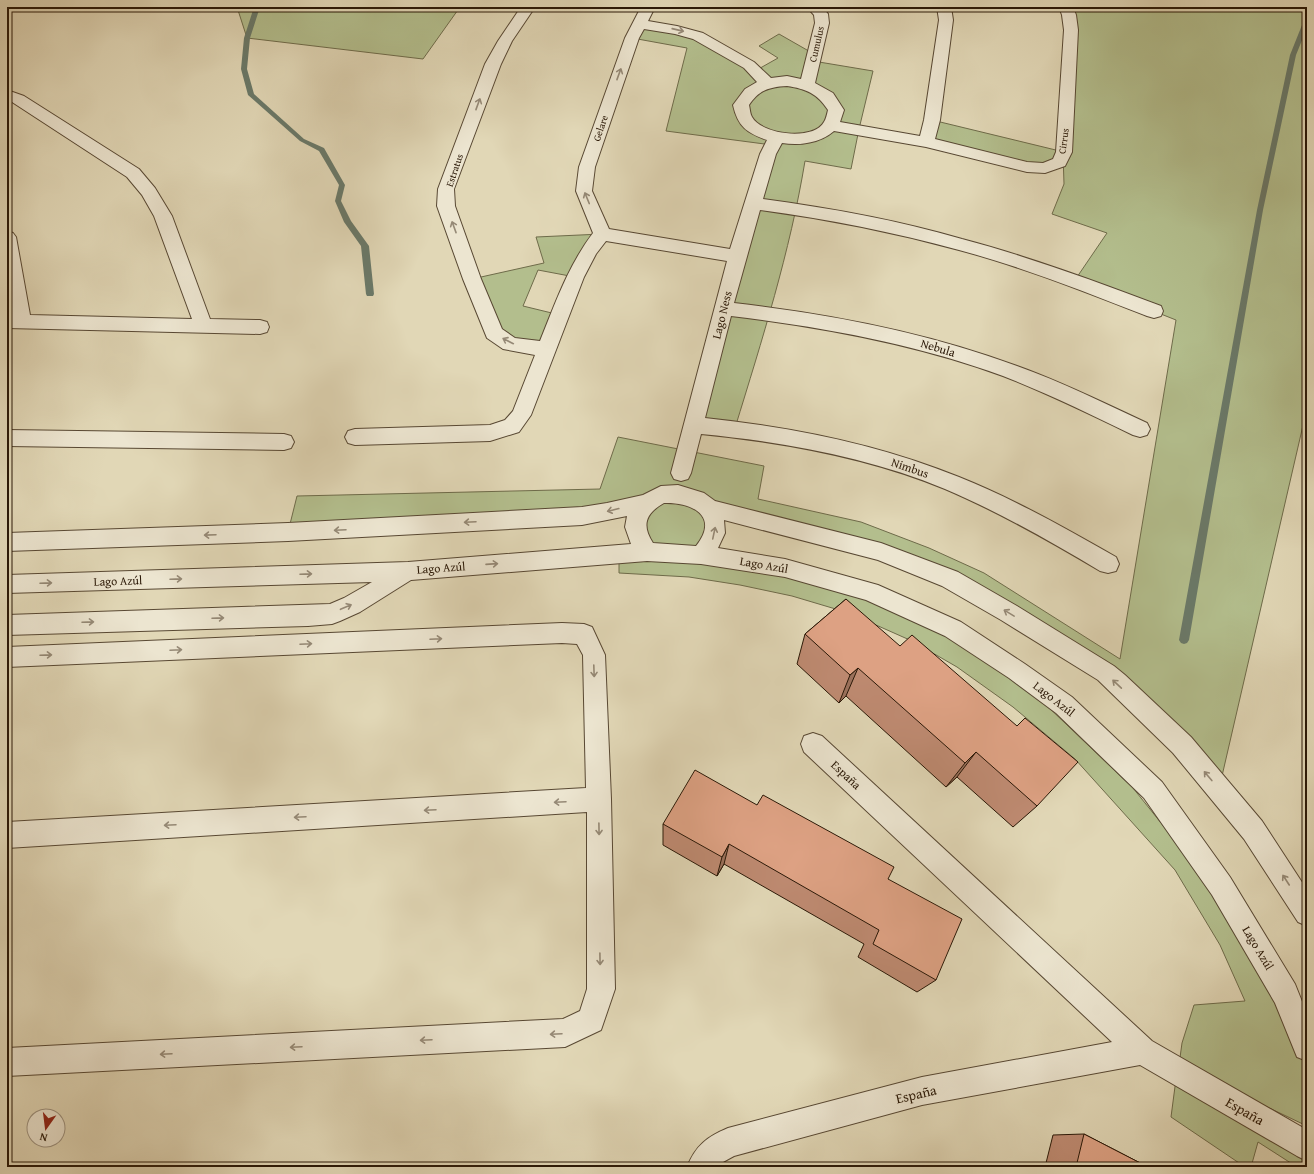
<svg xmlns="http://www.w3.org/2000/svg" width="1314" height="1174" font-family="'Gentium Book Plus',serif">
<rect width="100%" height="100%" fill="#e1d7b6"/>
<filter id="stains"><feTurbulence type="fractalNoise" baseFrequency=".005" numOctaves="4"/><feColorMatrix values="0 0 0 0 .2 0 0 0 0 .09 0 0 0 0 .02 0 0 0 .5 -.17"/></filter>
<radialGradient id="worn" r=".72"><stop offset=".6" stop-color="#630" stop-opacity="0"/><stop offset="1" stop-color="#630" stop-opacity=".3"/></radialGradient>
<!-- green -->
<g fill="#b3be8d" stroke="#6e6b4a">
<polygon points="237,7 460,7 423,59 247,38"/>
<polygon points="1066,7 1307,7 1307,408 1219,789 1106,673 950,579 709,508 701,555 647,552 641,509 288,532 297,496 600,489 618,437 764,466 758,499 861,522 929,548 984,573 1120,659 1176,320 1075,280 1107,233 1052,214 1064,184 1063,153 1045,168 926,142 932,120 1064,152"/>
<path d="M639 24 677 30 755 71 778 58 759 46 779 34 814 54 813 61 873 71 859 129 851 169 805 161C790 252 762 340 735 428L694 425 772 145 666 131 687 48 632 38Z"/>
<polygon points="602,234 575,277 538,270 523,306 560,315 546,349 510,344 472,279 544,263 536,237"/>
<polygon points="647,555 784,574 854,594 940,630 1004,672 1044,703 1133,788 1210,884 1259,964 1307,1070 1307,1126 1179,1065 1182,1043 1194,1005 1245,1001 1220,945 1175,870 1075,759 1013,707 957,667 912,641 849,613 792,596 740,585 689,577 619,573 619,557"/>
<polygon points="1176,1079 1307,1150 1307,1167 1297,1167 1258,1142 1251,1167 1245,1167 1171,1117"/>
</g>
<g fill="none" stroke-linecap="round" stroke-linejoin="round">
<!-- stream -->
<g fill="#6a7969" fill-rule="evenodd">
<polygon points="254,7 260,7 250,38 247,69 254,94 304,139 324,148 345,185 341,201 351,221 369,246 374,294 373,296 367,296 366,294 361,246 344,222 335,201 339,185 319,151 300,141 248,95 241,69 244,38"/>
<polygon points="1307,18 1307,28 1296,55 1263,210 1189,640 1187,643 1184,644 1181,643 1179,640 1257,210 1290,55 1304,20"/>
</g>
<defs>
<g id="minor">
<path d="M521 7H535L512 41 501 64 454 189 455 206 481 279 502 329 515 338 540 341C555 304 568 266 593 233L576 191 579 167 625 38 641 7H655L648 21 677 26 703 33 754 62 771 78 787 76 801 79 815 23 814 15 807 7H822L828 14 829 23 815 83 833 93 844 110 840 122 920 136 924 120 939 20 937 7H951L953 20 940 120 935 139 1027 162 1043 163 1053 159 1056 152 1064 30 1062 15 1059 7H1073L1076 15 1078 30 1072 152 1065 166 1045 173 1027 172 926 147 834 131C820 143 800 146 782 143L776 154 763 199C830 208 897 220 962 239 1030 257 1095 281 1161 306L1163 311 1161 316 1154 318 1147 316C1085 292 1023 267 959 250 893 232 827 219 760 210L734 303C830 314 926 332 1017 366 1062 382 1104 403 1147 423L1150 429 1147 435 1140 437 1133 435C1090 414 1047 393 1003 376 916 344 823 327 731 316L705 418C792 427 878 444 959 477 1014 499 1065 528 1116 557L1119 564 1116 571 1108 573 1100 571C1050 541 999 512 945 489 868 457 784 442 701 434L691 473 688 479 681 481 674 479 671 473 727 261 606 241 596 254 584 277 531 415 519 432 490 441 355 445 348 443 345 437 348 431 355 429 490 425 505 420 513 411 535 355 503 349 487 338 463 279 437 206 438 189 485 64 498 41ZM644 29 675 34 693 39 744 68 757 82 745 89 733 105C738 127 747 133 767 140L760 154 730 249 609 229 592 191 595 167 639 38ZM787 86C806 89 817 93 828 110 827 114 826 119 824 122 814 141 762 135 752 117 750 114 750 109 749 105 759 90 769 87 787 86Z"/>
<polygon points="7,90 24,96 139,169 155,188 172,216 210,319 260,320 267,322 269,327 267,332 260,334 7,328 7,314 12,314 7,288 7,231 13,233 16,237 30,315 192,319 154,216 142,195 127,177 12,102 7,100"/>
<polygon points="7,430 284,434 291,436 294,442 291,448 284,450 7,446"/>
<path d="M678 485 704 493 715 501 881 543 958 572 1017 606 1114 666 1125 675 1191 737 1262 821 1307 890V926L1298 922 1244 839 1173 753 1098 680 1001 620 942 586 878 560 724 520 725 533 718 548 785 559 878 585 961 622 1025 664 1072 697 1162 782 1230 877 1295 984 1307 1014V1061L1297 1057 1275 1003 1212 895 1144 798 1056 713 1009 678 945 636 866 600 785 577 701 564 647 561 411 580 360 612 340 621 332 624 308 626 7 635V615L330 604 344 598 372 582 7 593V575L408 562 631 544 625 527 627 516 582 525 288 541 7 551V533L288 523 582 507 607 503 643 495 661 486ZM664 503C692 502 720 516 696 546L653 543C641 525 646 513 664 503Z"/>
<polygon points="562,623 584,624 592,627 605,655 611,799 615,989 601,1030 565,1047 7,1076 7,1048 563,1019 580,1011 587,989 587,812 7,848 7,822 586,788 583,655 577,644 562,643 7,667 7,647"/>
<path d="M813 733 822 736 1152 1041 1307 1130V1161L1297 1156 1140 1065 922 1105 734 1156 723 1162 720 1167H687C696 1145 707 1137 728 1128L922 1077 1112 1042 804 752 801 744 804 736Z"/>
</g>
</defs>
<!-- minor casing -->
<use href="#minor" stroke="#584833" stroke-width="2"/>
<!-- minor -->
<use href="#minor" fill="#ece5d0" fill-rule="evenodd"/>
</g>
<!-- wall -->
<g fill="#be8a71" stroke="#2a1807">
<polygon points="846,599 1037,806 1013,827 957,777 946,787 846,696 839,703 797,664 805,634"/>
<polygon points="663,824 888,879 936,980 917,992 858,957 864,944 724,864 717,876 663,845"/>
<polygon points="1084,1134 1148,1167 1045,1167 1053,1135"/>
</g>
<!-- shaded-wall -->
<g fill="#9b715c" stroke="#2a1807">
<polygon points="858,668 846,696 839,703 850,675"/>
<polygon points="976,752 957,777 946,787 965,763"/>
<polygon points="729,844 724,864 717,876 722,857"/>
</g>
<!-- building -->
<g fill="#dda183" stroke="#2a1807">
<polygon points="846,599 900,646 912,635 1017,726 1025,718 1078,762 1037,806 976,752 965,763 858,668 850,675 805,634"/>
<polygon points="695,770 757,805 763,795 894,867 888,879 962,919 936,980 873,944 879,930 729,844 722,857 663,824"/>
<polygon points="1084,1134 1148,1167 1076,1167"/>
</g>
<!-- one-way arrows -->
<defs><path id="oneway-shaft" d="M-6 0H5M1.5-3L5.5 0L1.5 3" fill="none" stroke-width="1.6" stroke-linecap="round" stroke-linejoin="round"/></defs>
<g stroke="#958976">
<use href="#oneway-shaft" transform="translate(678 30) rotate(13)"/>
<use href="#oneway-shaft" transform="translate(619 74) rotate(-70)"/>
<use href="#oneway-shaft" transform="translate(478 104) rotate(-70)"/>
<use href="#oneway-shaft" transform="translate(587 198) rotate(-112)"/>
<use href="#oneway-shaft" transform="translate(454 227) rotate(-110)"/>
<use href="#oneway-shaft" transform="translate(508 341) rotate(-153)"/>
<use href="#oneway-shaft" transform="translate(613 510) rotate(166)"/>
<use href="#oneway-shaft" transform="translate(470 522) rotate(177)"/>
<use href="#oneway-shaft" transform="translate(340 530) rotate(177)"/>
<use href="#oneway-shaft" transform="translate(714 533) rotate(-78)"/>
<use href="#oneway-shaft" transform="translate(210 535) rotate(178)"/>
<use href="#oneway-shaft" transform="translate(492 564) rotate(-4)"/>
<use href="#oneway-shaft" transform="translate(306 574) rotate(-2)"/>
<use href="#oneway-shaft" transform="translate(176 579) rotate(-2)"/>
<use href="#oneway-shaft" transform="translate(46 583) rotate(-2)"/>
<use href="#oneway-shaft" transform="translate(346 607) rotate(-23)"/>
<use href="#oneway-shaft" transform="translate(1009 613) rotate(-149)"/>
<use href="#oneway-shaft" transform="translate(218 618) rotate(-2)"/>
<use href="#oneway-shaft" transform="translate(88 622) rotate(-2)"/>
<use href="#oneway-shaft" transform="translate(436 639) rotate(-3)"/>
<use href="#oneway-shaft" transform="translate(306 644) rotate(-3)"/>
<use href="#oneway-shaft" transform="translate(176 650) rotate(-3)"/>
<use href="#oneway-shaft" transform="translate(46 655) rotate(-2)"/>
<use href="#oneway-shaft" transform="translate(594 671) rotate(88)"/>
<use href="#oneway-shaft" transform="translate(1117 684) rotate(-137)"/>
<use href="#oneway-shaft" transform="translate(1208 776) rotate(-130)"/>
<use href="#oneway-shaft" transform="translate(560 802) rotate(177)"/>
<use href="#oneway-shaft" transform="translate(430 810) rotate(177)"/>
<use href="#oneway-shaft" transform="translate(300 817) rotate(177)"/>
<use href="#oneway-shaft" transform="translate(170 825) rotate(177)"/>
<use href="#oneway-shaft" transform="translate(599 829) rotate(89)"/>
<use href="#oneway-shaft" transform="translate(1286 880) rotate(-123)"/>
<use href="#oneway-shaft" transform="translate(600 959) rotate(89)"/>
<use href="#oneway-shaft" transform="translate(556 1034) rotate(177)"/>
<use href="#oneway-shaft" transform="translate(426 1040) rotate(177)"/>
<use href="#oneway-shaft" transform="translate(296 1047) rotate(177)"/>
<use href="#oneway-shaft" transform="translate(166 1054) rotate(177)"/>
</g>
<g text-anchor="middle" stroke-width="3.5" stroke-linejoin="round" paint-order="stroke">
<!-- far-street labels -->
<g font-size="10" fill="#2a1807" stroke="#ece5d0">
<text transform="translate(816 44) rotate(-77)" y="4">Cumulus</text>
<text transform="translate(600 128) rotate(-71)" y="4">Gelare</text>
<text transform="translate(1063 141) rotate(-82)" y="4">Cirrus</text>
<text transform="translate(454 170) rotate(-71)" y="4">Estratus</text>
</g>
<!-- street labels -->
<g font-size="12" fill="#2a1807" stroke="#ece5d0">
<text transform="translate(722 315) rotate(-76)" y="4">Lago Ness</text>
<text transform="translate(938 348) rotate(17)" y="4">Nebula</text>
<text transform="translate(910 468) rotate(19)" y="4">Nimbus</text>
<text transform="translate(764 565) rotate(10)" y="4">Lago Azúl</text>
<text transform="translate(441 568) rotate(-4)" y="4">Lago Azúl</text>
<text transform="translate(118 581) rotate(-2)" y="4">Lago Azúl</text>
<text transform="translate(1054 699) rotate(38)" y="4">Lago Azúl</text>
<text transform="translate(846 775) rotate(43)" y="4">España</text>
<text transform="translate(1258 948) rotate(59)" y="4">Lago Azúl</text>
</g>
<!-- near-street labels -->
<g font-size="14" fill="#2a1807" stroke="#ece5d0">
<text transform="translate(916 1094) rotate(-13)" y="5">España</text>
<text transform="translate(1245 1111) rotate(30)" y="5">España</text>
</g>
</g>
<!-- margin -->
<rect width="1314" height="1174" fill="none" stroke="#e1d7b6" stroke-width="24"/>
<rect x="8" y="8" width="1298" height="1158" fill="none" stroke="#2a1807" stroke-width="2"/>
<rect x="12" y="12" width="1290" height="1150" fill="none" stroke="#2a1807"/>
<!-- north arrow -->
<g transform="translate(46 1128) rotate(194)"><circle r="19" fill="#ece5d0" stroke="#9e9380"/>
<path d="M0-3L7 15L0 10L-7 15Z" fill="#8f2418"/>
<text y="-6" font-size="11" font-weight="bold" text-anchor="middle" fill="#2a1807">N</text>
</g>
<rect width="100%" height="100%" filter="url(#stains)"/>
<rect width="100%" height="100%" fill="url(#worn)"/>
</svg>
